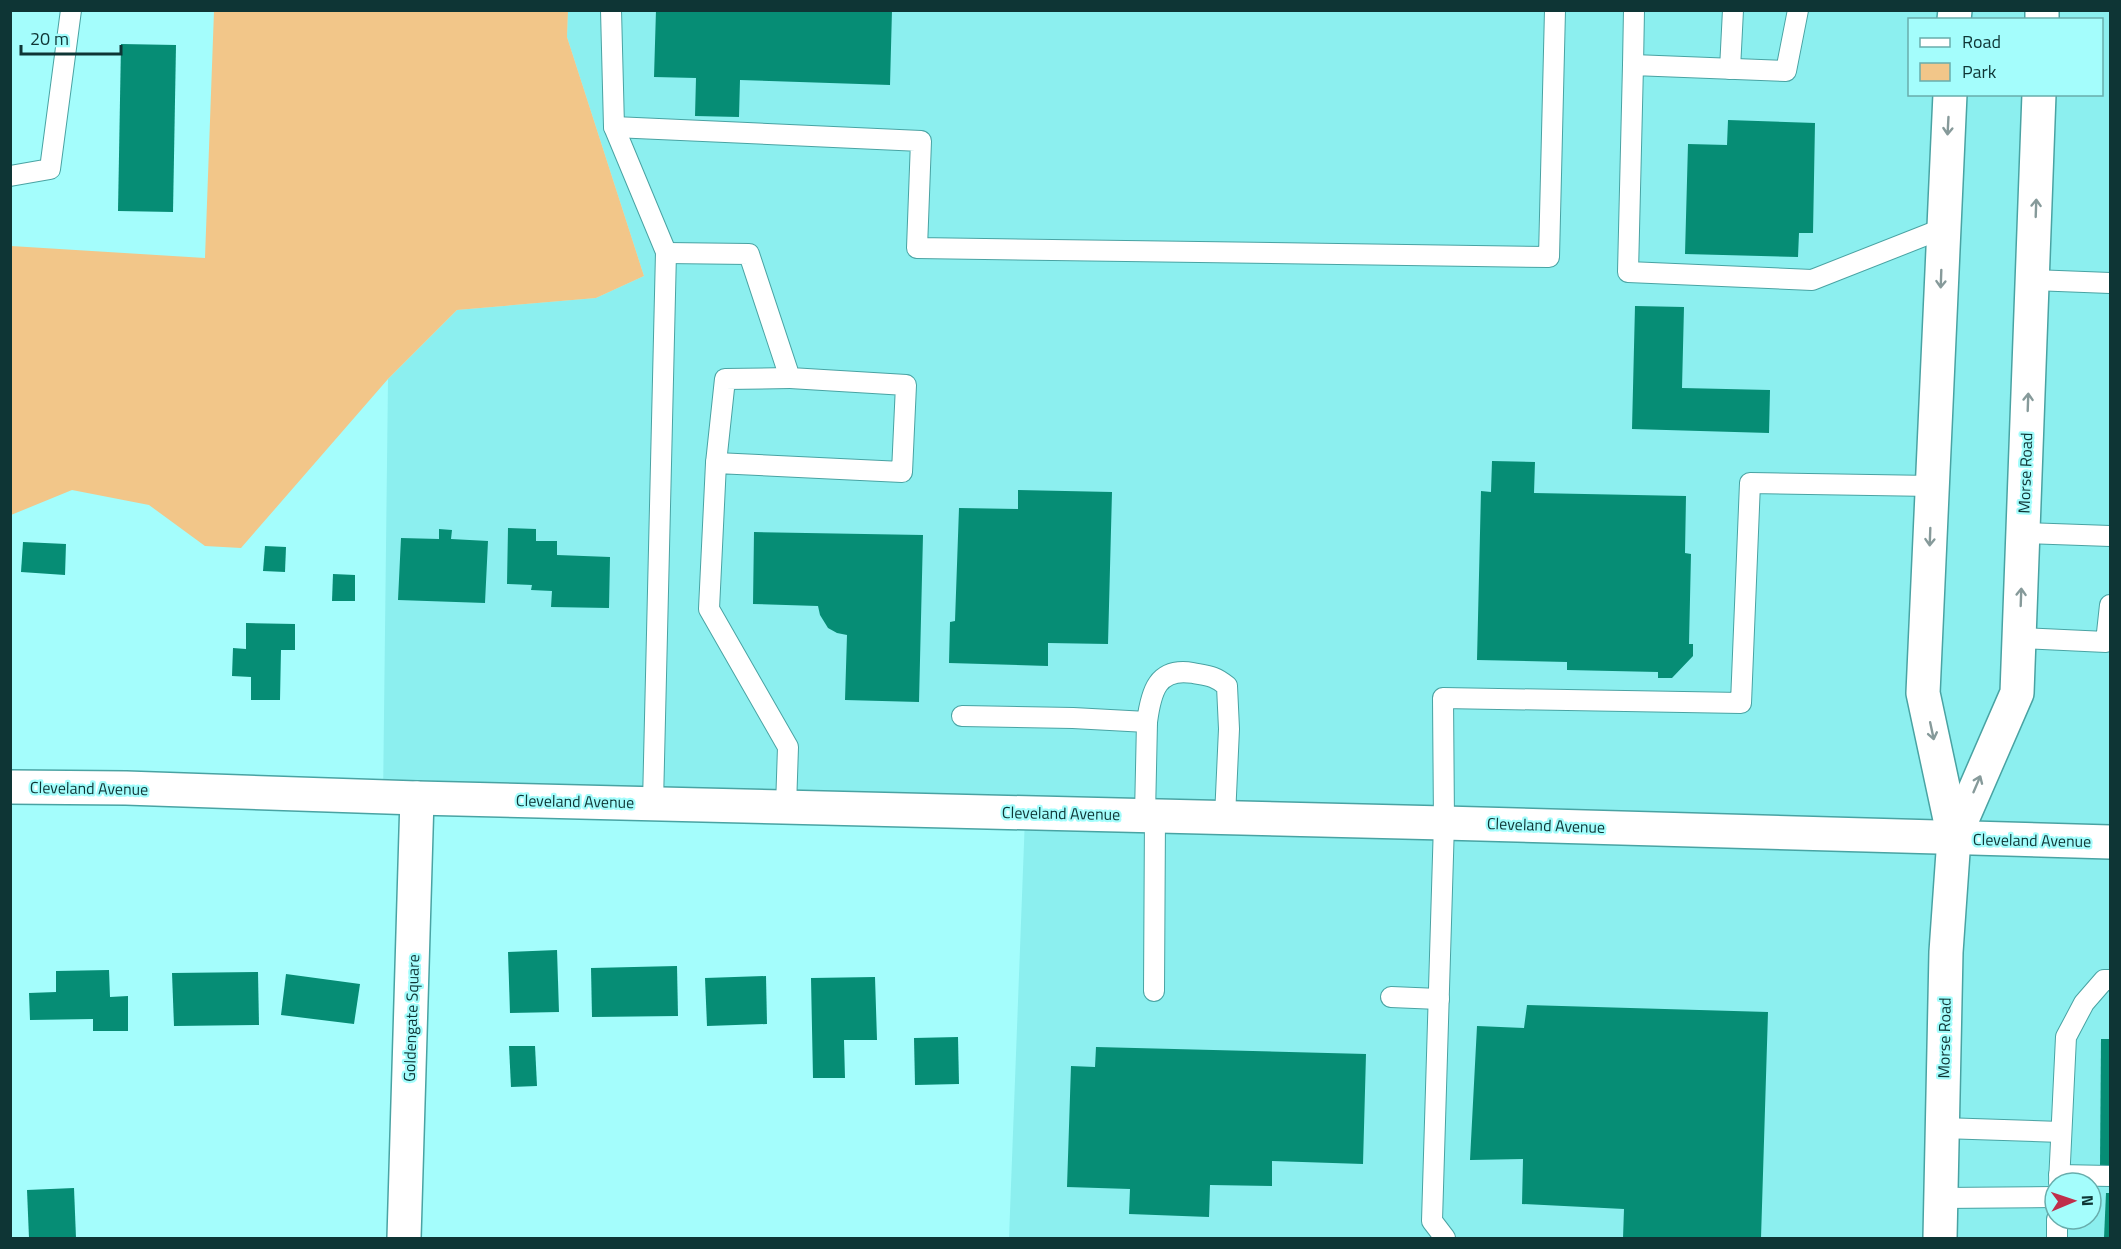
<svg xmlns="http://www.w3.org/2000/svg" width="2121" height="1249" font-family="'Titillium Web',sans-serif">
<rect width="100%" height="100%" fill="#a4fdfc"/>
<!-- built -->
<path fill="#8cefef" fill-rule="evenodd" d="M568 11H2110V1238H1009L1025 817 383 800 388 379 457 310 596 298 644 276 567 37ZM1910 20H2102V94H1910ZM2055 1183H2091V1219H2055Z"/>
<!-- green -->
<polygon fill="#f2c689" points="568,11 567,37 644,276 596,298 457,310 388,379 241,548 205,546 149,505 72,490 11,515 11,246 205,258 214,11"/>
<!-- building -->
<g fill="#068d75">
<polygon points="656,10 892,10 890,85 740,80 739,117 695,116 696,78 654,77"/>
<polygon points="121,44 176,45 173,212 118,211"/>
<polygon points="1728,120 1815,123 1813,233 1799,233 1798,257 1685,254 1688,144 1727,145"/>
<polygon points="1635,306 1684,307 1682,388 1770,390 1769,433 1632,429"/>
<polygon points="1492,461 1535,462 1534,493 1686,496 1685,553 1691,554 1689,644 1693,644 1693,656 1672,678 1658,678 1658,672 1567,670 1567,662 1477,660 1481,491 1491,492"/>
<polygon points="1018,490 1112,492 1108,644 1048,643 1048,666 949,663 950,622 955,621 959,508 1018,509"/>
<polygon points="508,528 536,529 536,541 557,541 557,555 610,557 609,608 551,607 552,591 531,590 532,585 507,584"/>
<polygon points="439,529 452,530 451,539 488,541 485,603 398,600 401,538 439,539"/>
<polygon points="754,532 923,535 919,702 845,700 847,635 837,633 828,628 820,615 818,606 753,604"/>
<polygon points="23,542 66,544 65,575 21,572"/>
<polygon points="265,546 286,547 285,572 263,571"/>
<polygon points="333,574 355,575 355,601 332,601"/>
<polygon points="246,623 295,624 295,650 281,650 280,700 251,700 251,677 232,676 233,648 246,649"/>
<polygon points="557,950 559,1012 510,1013 508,952"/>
<polygon points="677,966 678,1016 592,1017 591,968"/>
<polygon points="109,970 110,997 128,996 128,1031 93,1031 93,1019 30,1020 29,993 56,992 56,971"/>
<polygon points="258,972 259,1025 174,1026 172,973"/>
<polygon points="286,974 360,984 354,1024 281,1015"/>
<polygon points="766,976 767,1024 707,1026 705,978"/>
<polygon points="875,977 877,1040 844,1040 845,1078 813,1078 811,978"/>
<polygon points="1527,1005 1768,1012 1761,1238 1623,1238 1624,1209 1522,1204 1523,1159 1470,1160 1477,1026 1524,1028"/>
<polygon points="958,1037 959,1084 915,1085 914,1038"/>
<polygon points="2101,1039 2110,1039 2110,1166 2100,1166"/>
<polygon points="509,1046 535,1046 537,1086 511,1087"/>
<polygon points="1096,1047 1366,1054 1363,1164 1272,1161 1272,1186 1210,1185 1209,1217 1129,1214 1130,1189 1067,1187 1071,1066 1095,1067"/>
<polygon points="74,1188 76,1238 29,1238 27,1190"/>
<polygon points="2106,1193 2110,1193 2110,1238 2104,1238"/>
</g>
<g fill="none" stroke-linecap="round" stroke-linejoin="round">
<defs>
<g id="service">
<polyline points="611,10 614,127 666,252 653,803"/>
<polyline points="1798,10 1786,71 1633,65 1628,272 1812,280 1944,228"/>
<polyline points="1633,65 1634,10"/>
<polyline points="1730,69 1733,10"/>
<polyline points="614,127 921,141 917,248 1549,257 1555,10"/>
<polyline points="10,176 50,169 71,10"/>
<polyline points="666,253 749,254 790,378 906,385 902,472 716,463 709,609 788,747 786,807"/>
<polyline points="2033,280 2110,283"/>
<polyline points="716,463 725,379 790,378"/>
<polyline points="2023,533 2110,536"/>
<polyline points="2019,638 2106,642 2110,605"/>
<polyline points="962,716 1073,718 1147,722 1145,815"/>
<path d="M1147 722C1151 692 1157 667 1193 673 1209 676 1215 676 1227 686L1229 729 1225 817"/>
<polyline points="1154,991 1155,815"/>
<polyline points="1391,997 1439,999"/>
<polyline points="1942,1128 2061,1132"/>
<polyline points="2059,1175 2110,1176"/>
<polyline points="2059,1183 2066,1037 2084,1003 2104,980 2110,980"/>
<polyline points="1941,1198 2055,1197"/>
<polyline points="1445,1238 1432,1221 1444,823 1443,698 1741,703 1750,483 1932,486"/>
<polyline points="2057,1238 2057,1219"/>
</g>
<polyline id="minor" points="404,1238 417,798"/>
<g id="primary">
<polyline points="1954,20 1955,10"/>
<polyline points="2042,20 2042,10"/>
<polyline points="10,787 126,788 417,798 1444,823 2110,842"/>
<polyline points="1954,838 2017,693 2039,94"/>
<polyline points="1940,1238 1946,952 1954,838 1923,693 1950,94"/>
</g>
</defs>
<!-- service casing -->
<use href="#service" stroke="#49a3a3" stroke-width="22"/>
<!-- minor casing -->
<use href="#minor" stroke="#49a3a3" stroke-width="36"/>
<!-- primary casing -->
<use href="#primary" stroke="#49a3a3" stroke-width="36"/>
<!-- service -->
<use href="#service" stroke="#fff" stroke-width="20"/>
<!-- minor -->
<use href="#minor" stroke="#fff" stroke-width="33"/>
<!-- primary -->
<use href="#primary" stroke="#fff" stroke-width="33"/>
</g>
<!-- one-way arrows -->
<defs><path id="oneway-shaft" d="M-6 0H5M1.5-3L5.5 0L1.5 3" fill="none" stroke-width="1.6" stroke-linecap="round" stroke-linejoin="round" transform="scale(1.5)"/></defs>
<g stroke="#869a9a">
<use href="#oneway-shaft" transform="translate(1948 126) rotate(93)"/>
<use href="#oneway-shaft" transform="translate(2036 208) rotate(-88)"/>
<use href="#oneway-shaft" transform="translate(1941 279) rotate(92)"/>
<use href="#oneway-shaft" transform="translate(2028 402) rotate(-88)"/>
<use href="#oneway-shaft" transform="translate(1930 537) rotate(92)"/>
<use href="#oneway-shaft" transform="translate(2021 597) rotate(-88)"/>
<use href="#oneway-shaft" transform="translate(1932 731) rotate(78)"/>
<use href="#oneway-shaft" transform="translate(1977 784) rotate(-67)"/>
</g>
<g text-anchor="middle" stroke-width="4.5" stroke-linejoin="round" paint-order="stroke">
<!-- street labels -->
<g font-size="16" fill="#0e3535" stroke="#a4fdfc">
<text transform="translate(2025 473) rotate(-88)" y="6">Morse Road</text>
<text transform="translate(89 788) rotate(1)" y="6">Cleveland Avenue</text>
<text transform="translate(575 801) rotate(1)" y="6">Cleveland Avenue</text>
<text transform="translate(1061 813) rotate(1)" y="6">Cleveland Avenue</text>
<text transform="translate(1546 825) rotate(2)" y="6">Cleveland Avenue</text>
<text transform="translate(2032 840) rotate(1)" y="6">Cleveland Avenue</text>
<text transform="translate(411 1018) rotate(-88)" y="6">Goldengate Square</text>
<text transform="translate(1944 1038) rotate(-89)" y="6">Morse Road</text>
</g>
</g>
<!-- border -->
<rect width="2121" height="1249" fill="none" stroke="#0e3535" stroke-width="24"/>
<!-- legend -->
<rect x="1908" y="18" width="195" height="78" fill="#a4fdfc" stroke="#68adac" stroke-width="1.5"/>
<rect x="1920" y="38" width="30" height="9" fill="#ffffff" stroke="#68adac" stroke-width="1.5"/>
<text x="1962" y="48" font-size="18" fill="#0e3535">Road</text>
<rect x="1920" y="63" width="30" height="18" fill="#f2c689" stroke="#68adac" stroke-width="1.5"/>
<text x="1962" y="78" font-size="18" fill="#0e3535">Park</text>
<!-- north arrow -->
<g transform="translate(2073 1201) rotate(88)"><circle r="28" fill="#a4fdfc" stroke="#68adac" stroke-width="1.5"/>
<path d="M0-4.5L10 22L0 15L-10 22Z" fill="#bf2e4a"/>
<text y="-9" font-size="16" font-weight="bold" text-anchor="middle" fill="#0e3535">N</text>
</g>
<!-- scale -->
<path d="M21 45v9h100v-9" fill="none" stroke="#0e3535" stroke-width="3"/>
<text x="30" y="45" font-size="18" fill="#0e3535" stroke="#a4fdfc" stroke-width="4.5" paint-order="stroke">20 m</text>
</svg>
